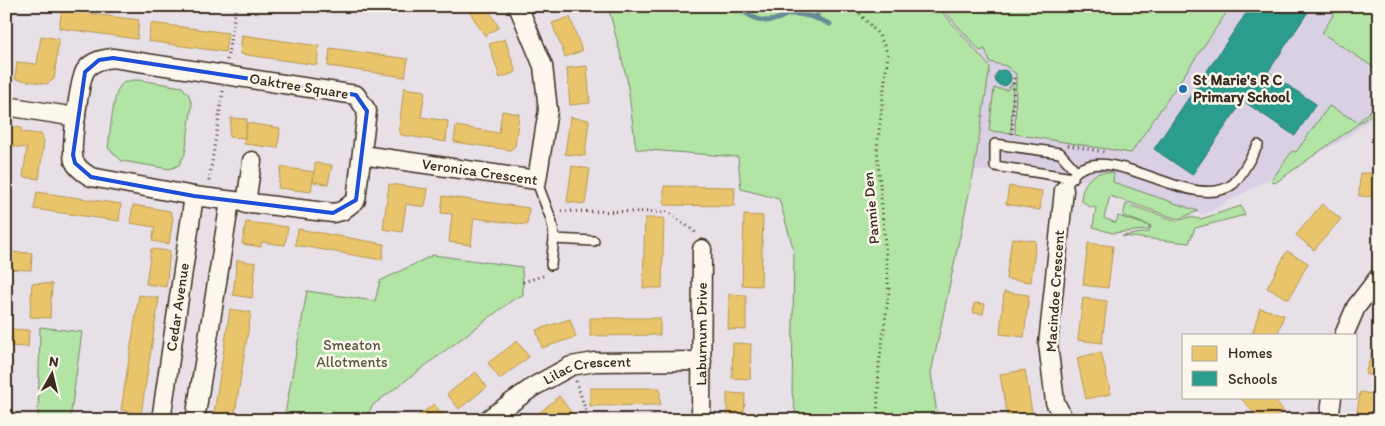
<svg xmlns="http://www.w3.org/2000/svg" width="1385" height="426" font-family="Itim,sans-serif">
<rect width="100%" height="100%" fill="#e7e0e7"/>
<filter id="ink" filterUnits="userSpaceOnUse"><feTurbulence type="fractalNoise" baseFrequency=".02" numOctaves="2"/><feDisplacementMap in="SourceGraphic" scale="10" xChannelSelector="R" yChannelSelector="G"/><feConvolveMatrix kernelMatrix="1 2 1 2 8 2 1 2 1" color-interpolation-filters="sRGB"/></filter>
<g filter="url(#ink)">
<!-- built -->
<polygon fill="#d9d0e3" points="937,6 1379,6 1379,112 1345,139 1203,215 1109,183 974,170 990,67"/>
<!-- green -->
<g fill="#b1e4a5" stroke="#768762">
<polygon points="608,6 937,6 990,67 974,170 931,373 938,420 797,420 792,393 794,251 779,199 741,189 738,157 636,149 627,79"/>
<polygon points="940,6 1231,6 1131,153 1015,134 1016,74 1006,66 990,62 985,49 980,51"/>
<polygon points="1339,6 1379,6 1379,71 1322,33"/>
<path d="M140 80 182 87 189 95 192 105 185 154 179 165 170 169 122 161 108 148C110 135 113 93 121 85 126 80 134 80 140 80Z"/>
<polygon points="1013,82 1011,133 989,131 994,88 1007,90"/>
<polygon points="1379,103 1379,109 1275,183 1271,181 1292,151 1296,152 1329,106 1358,122"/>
<path d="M1102 172 1114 173 1113 182 1198 211 1178 219 1110 196 1104 218 1116 223 1118 216 1150 226 1148 230 1112 233 1093 227 1096 208 1088 206 1081 200C1082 186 1088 176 1102 172Z"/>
<polygon points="1126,204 1178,221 1189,217 1201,219 1241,206 1245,215 1195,228 1189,243 1122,236 1149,232 1151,226 1123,216"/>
<polygon points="433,255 522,267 523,295 514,299 373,405 364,420 284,420 307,291 375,301 380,281"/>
<polygon points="40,327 82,332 70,420 38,420"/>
</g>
<!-- homes -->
<g fill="#e9c46a" stroke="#b59653">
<polygon points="466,6 486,6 499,27 485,36"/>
<polygon points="546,6 557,6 548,11"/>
<polygon points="62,10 139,20 137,39 59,28"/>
<polygon points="570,17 582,51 565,57 552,23"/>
<polygon points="151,23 228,33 225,52 148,41"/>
<polygon points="242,35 319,46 317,65 240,54"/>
<polygon points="41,36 59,39 54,79 47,84 15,79 17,62 37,64"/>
<polygon points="505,39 516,72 500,78 489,44"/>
<polygon points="330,48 408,59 405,77 328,66"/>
<polygon points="587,66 590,103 570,105 567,68"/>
<polygon points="404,88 425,91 421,117 448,121 446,142 401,135 399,128"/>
<polygon points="502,111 519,114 515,146 510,150 454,142 456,126 499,133"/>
<polygon points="570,117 589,120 585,156 565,154"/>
<polygon points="231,118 247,119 245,138 229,137"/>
<polygon points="247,123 280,128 278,148 244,144"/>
<polygon points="10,126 21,128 21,132 41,134 44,141 39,179 23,177 27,148 7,146"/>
<polygon points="315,163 332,165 328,184 313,182"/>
<polygon points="572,166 590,169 585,204 567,202"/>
<polygon points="281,167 314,172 311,192 278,188"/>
<polygon points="1360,173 1379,173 1379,197 1359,196"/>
<polygon points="389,184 428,189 425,207 406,204 402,232 383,229"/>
<polygon points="664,186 735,187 734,206 664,205"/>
<polygon points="1009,186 1042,191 1040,210 1006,204"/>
<polygon points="37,192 121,204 119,221 34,209"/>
<polygon points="443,196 529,208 527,225 474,218 471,245 449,242 452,214 441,213"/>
<polygon points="1322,204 1341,219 1314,250 1296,235"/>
<polygon points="133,205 170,211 173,218 169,244 152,241 155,227 130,223"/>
<polygon points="744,215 763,216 761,286 742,285"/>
<polygon points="645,218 664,218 662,288 643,288"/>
<polygon points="246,222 288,227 285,245 261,242 261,247 242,244"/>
<polygon points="298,229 384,244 382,260 295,245"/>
<polygon points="1012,238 1036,241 1031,282 1006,279"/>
<polygon points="1088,243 1113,246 1108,288 1083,285"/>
<polygon points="151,249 170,251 166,287 146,284"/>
<polygon points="1287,251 1308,263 1289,299 1267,288"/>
<polygon points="6,252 32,253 31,270 6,269"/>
<polygon points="237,260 256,263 252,298 233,295"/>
<polygon points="32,283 52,284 50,318 30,317"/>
<polygon points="1004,292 1029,295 1024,337 1000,334"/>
<polygon points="729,294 746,295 746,330 728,329"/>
<polygon points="139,295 159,298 141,414 121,410"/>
<polygon points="1083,298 1107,301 1102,343 1078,340"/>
<polygon points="974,303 985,304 983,314 973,313"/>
<polygon points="1260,308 1284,315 1277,335 1252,335"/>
<polygon points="230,309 251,312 234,420 213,420"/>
<polygon points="590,318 660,318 660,335 590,336"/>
<polygon points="570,319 576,337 542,348 536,330"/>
<polygon points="6,329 29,330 28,347 6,346"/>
<polygon points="1378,335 1379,335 1379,356 1372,353"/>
<polygon points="517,341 529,357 500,379 488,363"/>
<polygon points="733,343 751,344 750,379 732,378"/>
<polygon points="1101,352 1111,394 1086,399 1077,358"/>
<polygon points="1372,353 1379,356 1379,378 1365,374"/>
<polygon points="1025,370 1032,412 1007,416 1000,374"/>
<polygon points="476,372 487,387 459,409 447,394"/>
<polygon points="590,388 660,388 660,405 590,406"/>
<polygon points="1360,392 1379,395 1379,415 1357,412"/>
<polygon points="727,393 745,394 744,420 727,420"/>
<polygon points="559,396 571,412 560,420 531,420"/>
<polygon points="1240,397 1271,397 1283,410 1272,420 1260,420"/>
<polygon points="434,404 446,419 413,420"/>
<polygon points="1357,412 1379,415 1379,420 1356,420"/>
<polygon points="1119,413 1125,420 1111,420"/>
</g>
<!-- schools -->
<g fill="#2a9d8f" stroke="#2f7a6d">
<polygon points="1251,6 1312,6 1268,72 1316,104 1295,136 1243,101 1192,175 1154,149"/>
<circle cx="1003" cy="78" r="8"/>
</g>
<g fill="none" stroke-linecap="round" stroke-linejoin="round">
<!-- stream -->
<g stroke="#688c96" stroke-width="5">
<path d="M738 6C748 16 763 25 777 19 782 18 787 13 792 14 805 14 818 18 830 24"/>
<polyline points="817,6 817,17"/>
</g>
<defs>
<g id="service">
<polyline points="1073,178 995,166 995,144 1060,153 1076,171"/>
<path d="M537 180C542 201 554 217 554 239L594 241"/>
<path d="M1064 190C1067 185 1073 174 1077 171 1116 143 1194 214 1233 184 1241 177 1252 155 1258 145"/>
<polyline points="551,265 554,239"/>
</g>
<g id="minor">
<path d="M113 58 356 95 367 111 356 200 342 211 333 213 194 196 91 177C84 173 77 168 74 161 70 149 79 83 85 71 91 61 103 59 113 58Z"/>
<polyline points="6,106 76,117"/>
<path id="s1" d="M362 155 537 180 548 110 543 66 518 6"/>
<polyline points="1064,190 1048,344 1055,402 1064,420"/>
<polyline points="246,204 252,161"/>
<polyline points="1344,335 1356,307 1379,277"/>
<path id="s2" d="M161 420 194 196"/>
<polyline points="195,420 230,201"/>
<path id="s3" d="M487 420 533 387 571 366 595 362 702 361"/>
<path id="s4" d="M701 420 702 249"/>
<polyline points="1329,420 1332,397"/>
</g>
</defs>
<!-- service casing -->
<use href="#service" stroke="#3b2a1e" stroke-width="12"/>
<!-- minor casing -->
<use href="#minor" stroke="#3b2a1e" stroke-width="21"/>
<!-- path -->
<g stroke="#3b2a1e" stroke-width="3" stroke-dasharray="1 4" stroke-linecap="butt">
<polyline points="853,6 879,35 888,54 877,148 889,292 879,365 877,420"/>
<polyline points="227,60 236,6"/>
<polyline points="1012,134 1014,76"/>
<polyline points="1068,145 1104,152"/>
<polyline points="209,181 223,91"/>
<polyline points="561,211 668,212 694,231 696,234"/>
<polyline points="523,282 546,275"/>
<polyline points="576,381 589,420"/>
</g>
<!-- service -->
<use href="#service" stroke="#fbf7ec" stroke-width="9"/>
<!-- minor -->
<use href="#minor" stroke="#fbf7ec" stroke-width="18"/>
</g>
</g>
<!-- marked area -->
<path fill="none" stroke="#1d4ed8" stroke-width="4" stroke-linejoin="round" d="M113 58 356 95 367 111 356 200 333 213 194 196 91 177 75 163 73 155 85 72 99 60Z"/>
<!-- markers -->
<circle fill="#1f6fb2" stroke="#fbf7ec" stroke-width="2" cx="1183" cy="89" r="5"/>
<g text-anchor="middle" stroke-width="5" stroke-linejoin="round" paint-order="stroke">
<!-- poi labels -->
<g font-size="15" font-weight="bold" fill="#3b2a1e" stroke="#fbf7ec" text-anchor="start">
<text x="1193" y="85">St Marie's R C<tspan x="1193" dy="17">Primary School</tspan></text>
</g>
<!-- street labels -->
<g font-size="15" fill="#3b2a1e" stroke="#fbf7ec">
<text transform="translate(299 86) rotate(9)" y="5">Oaktree Square</text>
<text dy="5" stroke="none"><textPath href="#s1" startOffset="119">Veronica Crescent</textPath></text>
<text transform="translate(871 208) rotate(-95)" y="5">Pannie Den</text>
<text transform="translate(1055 291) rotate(-86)" y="5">Macindoe Crescent</text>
<text dy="5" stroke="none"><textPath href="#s2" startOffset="114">Cedar Avenue</textPath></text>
<text dy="5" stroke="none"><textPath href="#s4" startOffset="86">Laburnum Drive</textPath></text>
<text dy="5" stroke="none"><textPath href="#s3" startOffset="115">Lilac Crescent</textPath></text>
</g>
<!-- park labels -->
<g font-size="15" fill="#585840" stroke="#fbf7ec">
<text x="352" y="350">Smeaton<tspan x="352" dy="17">Allotments</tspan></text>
</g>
</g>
<!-- margin -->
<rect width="1385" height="426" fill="none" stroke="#fbf7ec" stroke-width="25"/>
<rect x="12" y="12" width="1360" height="401" fill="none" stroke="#3b2a1e" stroke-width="2" filter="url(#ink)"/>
<!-- legend -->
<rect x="1182" y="334" width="175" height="65" fill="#fbf7ec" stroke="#aea59a"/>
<rect x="1192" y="346" width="25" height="15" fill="#e9c46a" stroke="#aea59a"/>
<text x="1228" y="358" font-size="15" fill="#3b2a1e">Homes</text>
<rect x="1192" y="371" width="25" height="15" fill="#2a9d8f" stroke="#aea59a"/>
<text x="1228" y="384" font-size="15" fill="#3b2a1e">Schools</text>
<!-- north arrow -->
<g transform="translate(52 374) rotate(8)" stroke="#fbf7ec" stroke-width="4" paint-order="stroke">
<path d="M0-4L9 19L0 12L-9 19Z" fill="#3b2a1e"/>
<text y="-8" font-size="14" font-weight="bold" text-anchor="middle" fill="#3b2a1e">N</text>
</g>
</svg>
